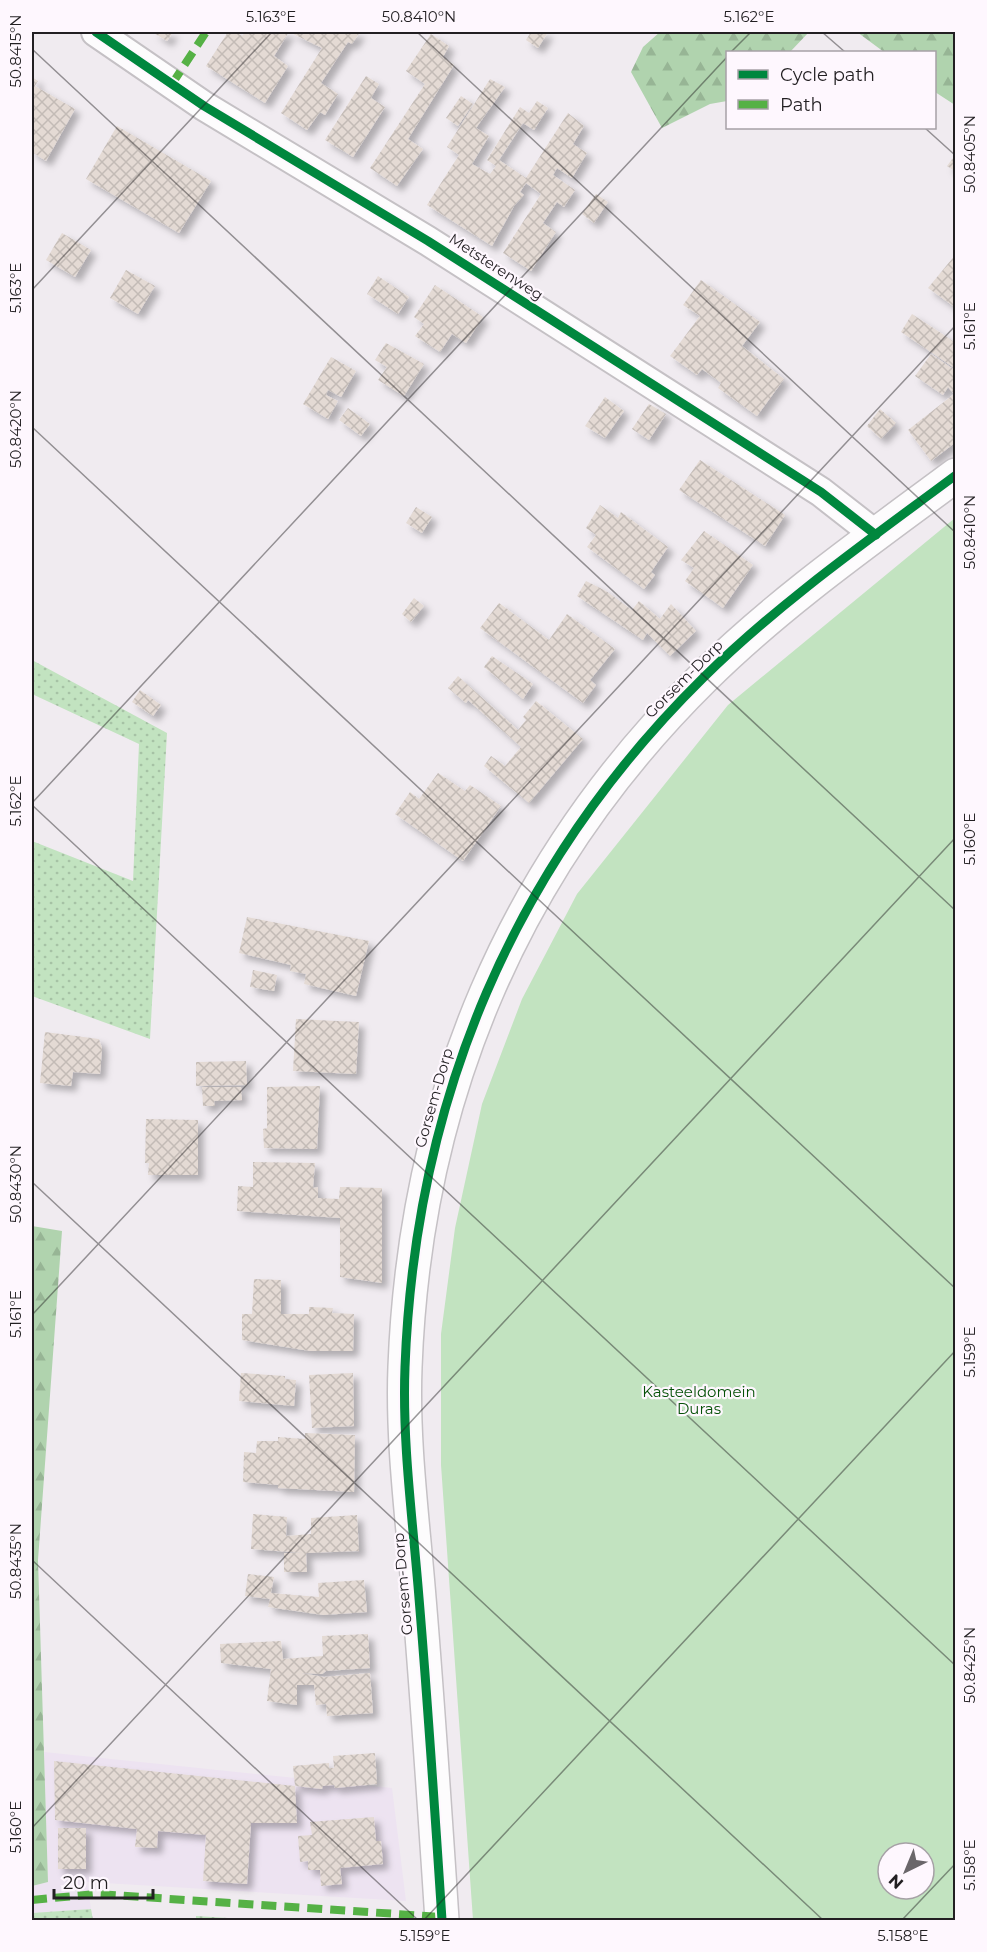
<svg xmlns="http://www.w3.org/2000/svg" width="987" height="1952" font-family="Montserrat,sans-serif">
<defs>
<pattern id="grass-dots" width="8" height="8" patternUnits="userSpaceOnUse" patternTransform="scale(1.5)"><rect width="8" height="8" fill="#c2e3c0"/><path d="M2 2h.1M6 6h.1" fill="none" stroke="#a6c2a5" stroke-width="1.8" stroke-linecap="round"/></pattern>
<pattern id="forest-firs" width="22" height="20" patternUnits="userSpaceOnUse" patternTransform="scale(1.5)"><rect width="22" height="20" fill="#b0d3ae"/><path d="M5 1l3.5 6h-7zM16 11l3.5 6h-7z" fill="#97b595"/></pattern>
<pattern id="building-cross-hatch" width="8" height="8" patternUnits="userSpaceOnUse" patternTransform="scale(1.5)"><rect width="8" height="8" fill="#e4dad4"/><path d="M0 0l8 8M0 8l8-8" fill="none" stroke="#c3bbb6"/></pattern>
<filter id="shadow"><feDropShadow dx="5.5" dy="5.5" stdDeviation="3" flood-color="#0004"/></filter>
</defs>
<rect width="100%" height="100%" fill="#f0ebf0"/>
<!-- commercial -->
<polygon fill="#ede3f1" points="44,1752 392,1788 406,1901 87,1882 91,1909 32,1913 32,1886 48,1882"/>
<!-- grass -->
<g fill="url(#grass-dots)">
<polygon points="32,660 167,733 150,1039 32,996 32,841 133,881 139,744 32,694"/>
<polygon points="91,1909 93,1920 32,1920 32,1913"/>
<polygon points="196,1916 260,1920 196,1920"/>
</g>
<!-- forest -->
<g fill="url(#forest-firs)">
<polygon points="660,32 809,32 790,52 728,52 727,101 710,104 662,128 631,72 643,47"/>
<polygon points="857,32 955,32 955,105 935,92 934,52 884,52"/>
<polygon points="32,1226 62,1231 38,1560 48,1882 32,1886"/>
</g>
<!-- green -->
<path fill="#c2e3c0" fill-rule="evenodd" d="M955 518V1920H473L441 1465V1334L455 1228 482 1104 522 999 577 894 728 705ZM888 1853H924V1889H888Z"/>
<!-- building -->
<g fill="url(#building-cross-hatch)" filter="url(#shadow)">
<polygon points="152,32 173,32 167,41"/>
<polygon points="228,32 236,32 242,36 245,32 360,32 352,44 348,42 321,83 338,94 325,115 320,112 307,130 281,113 322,48 289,32 274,56 288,66 265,103 206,66"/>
<polygon points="531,32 548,32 538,48 526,40"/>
<polygon points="431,34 449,46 443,57 454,65 408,139 423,149 397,186 370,168 425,84 406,71"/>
<polygon points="366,76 379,84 371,98 385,107 353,157 325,140"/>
<polygon points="32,77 38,81 35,86 75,109 46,161 32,152"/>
<polygon points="490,79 505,87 476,128 489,136 472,164 490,174 496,166 487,160 520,107 529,113 537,101 548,108 534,130 523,123 499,160 526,178 568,113 584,126 573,144 587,153 572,178 557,168 553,175 575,190 564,207 557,202 543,223 556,232 531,271 503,253 541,194 526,183 520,192 524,195 514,206 492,246 427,205 459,155 447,147"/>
<polygon points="461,96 473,104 458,126 446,118"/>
<polygon points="117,126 211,181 179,233 86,179"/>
<polygon points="956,154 956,172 947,166"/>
<polygon points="596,194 608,202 594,223 582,214"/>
<polygon points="62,233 91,250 75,277 46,260"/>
<polygon points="956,254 956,308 928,288"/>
<polygon points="126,270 155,286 138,314 110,298"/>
<polygon points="378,276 409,297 398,314 367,294"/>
<polygon points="701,280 760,322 742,346 784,379 757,416 718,388 721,383 702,369 697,375 670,356 700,316 683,305"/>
<polygon points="435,285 483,317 466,343 452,334 440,352 415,336 424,324 414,317"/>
<polygon points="912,314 956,343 956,369 901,332"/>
<polygon points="386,343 424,364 404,396 378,380 387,367 375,360"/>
<polygon points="931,354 956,371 956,442 931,461 908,430 954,394 948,387 943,395 915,376"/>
<polygon points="331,357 356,371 341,397 328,390 326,395 338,401 328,419 303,404"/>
<polygon points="605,397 624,411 605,438 585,426"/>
<polygon points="649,404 666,414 649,440 632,429"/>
<polygon points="348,408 370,424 361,436 339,420"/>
<polygon points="880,409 896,423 881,439 867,426"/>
<polygon points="700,460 785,515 765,546 679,490"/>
<polygon points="600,505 618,518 621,512 668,547 651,572 655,575 644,589 587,547 596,535 586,528"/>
<polygon points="416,507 432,517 422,533 406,523"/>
<polygon points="704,531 753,565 723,608 685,581 694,568 681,560"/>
<polygon points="586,581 606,591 632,610 639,601 660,619 671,604 696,631 670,656 647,633 643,640 577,596"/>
<polygon points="414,598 424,606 411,622 402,614"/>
<polygon points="499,603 549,640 567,614 615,649 590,680 596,685 583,703 480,628"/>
<polygon points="492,656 533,684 523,699 484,667"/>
<polygon points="458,676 518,730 526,720 523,717 536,701 583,739 529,803 484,766 491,756 505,766 521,747 468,700 466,703 448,688"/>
<polygon points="140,690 161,705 153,716 132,702"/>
<polygon points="438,773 465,791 470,785 501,806 463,861 395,814 410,792 419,799"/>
<polygon points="247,917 369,941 356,996 304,984 306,974 290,971 291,965 239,953"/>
<polygon points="253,970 277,975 274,991 250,987"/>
<polygon points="296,1019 359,1022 356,1074 293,1071"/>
<polygon points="45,1032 99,1039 102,1048 100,1074 73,1072 71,1086 40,1083"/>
<polygon points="246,1061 247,1085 196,1086 196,1062"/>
<polygon points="320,1086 317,1149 264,1148 263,1129 267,1128 267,1087"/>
<polygon points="202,1087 241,1087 242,1100 214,1101 215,1106 203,1106"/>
<polygon points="146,1119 198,1120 198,1175 148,1175 149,1163 145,1163"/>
<polygon points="253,1162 315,1163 313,1188 318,1187 318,1198 339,1199 340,1187 382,1188 382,1283 340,1277 340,1218 237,1211 238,1186 253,1187"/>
<polygon points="254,1279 281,1280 281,1314 309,1314 309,1307 333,1308 332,1313 354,1314 353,1351 310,1351 242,1340 242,1314 252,1314"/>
<polygon points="241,1373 285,1376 285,1379 296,1380 294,1406 239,1401"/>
<polygon points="353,1373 354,1426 312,1428 309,1375"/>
<polygon points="305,1433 355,1435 354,1492 278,1488 278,1485 243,1482 244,1452 256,1453 257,1441 278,1441 278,1437 305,1439"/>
<polygon points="253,1514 287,1517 286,1536 311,1534 311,1518 357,1515 359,1551 306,1553 307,1572 284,1572 284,1553 302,1553 251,1549"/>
<polygon points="248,1574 274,1577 271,1593 319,1597 318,1583 364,1580 367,1612 323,1615 268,1607 270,1599 245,1596"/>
<polygon points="368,1634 370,1668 326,1671 322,1674 301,1673 324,1677 370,1673 373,1713 327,1716 326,1704 316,1705 314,1685 297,1685 297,1705 267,1701 271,1669 221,1663 220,1644 281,1641 283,1659 323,1656 322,1636"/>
<polygon points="375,1753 377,1784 335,1788 334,1785 323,1786 322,1789 295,1786 293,1766 329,1763 329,1768 334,1768 333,1756"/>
<polygon points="54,1761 295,1786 297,1823 251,1823 247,1884 203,1881 206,1835 158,1831 157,1848 135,1847 137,1829 55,1820"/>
<polygon points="374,1817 376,1841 381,1841 383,1864 340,1868 342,1884 321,1886 320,1870 308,1870 308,1861 300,1862 298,1836 312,1835 310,1822"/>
<rect x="58" y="1828" width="28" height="41"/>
</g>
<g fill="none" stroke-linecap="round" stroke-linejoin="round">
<defs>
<polyline id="street" points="96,32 204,106 428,241 821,492 876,535"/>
<path id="secondary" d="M442 1920C435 1813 428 1705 419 1598 413 1522 402 1443 405 1367 415 1100 513 865 704 677 780 602 870 539 956 475"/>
</defs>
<!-- street casing -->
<use href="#street" stroke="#c5c1c5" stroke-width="32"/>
<!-- secondary casing -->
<use href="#secondary" stroke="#c5c1c5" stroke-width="36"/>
<!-- street -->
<use href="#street" stroke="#fdfcfd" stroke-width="28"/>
<!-- secondary -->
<use href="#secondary" stroke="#fdfcfd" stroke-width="33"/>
<!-- quiet -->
<g stroke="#55b145" stroke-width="8" stroke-dasharray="15 8" stroke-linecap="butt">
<polyline points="172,84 206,32"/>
<polyline points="32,1900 96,1894 442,1917"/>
</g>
<defs>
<g id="cycleway">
<polyline points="96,32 204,106 428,241 821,492 876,535"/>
<path d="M442 1920C435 1813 428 1705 419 1598 413 1522 402 1443 405 1367 415 1100 513 865 704 677 780 602 870 539 956 475"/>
</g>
</defs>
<!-- cycleway casing -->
<use href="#cycleway" stroke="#fef7fe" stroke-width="13"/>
<!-- cycleway -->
<use href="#cycleway" stroke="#00873e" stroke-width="9"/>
</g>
<!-- ticks -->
<path fill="none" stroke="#221f22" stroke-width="1.5" stroke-opacity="0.45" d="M417 32 956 533M822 32 845 52M32 49 956 911M731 52 751 32M925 128 956 156M32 290 272 32M32 427 956 1289M32 803 728 56M32 805 956 1666M32 1182 823 1920M32 1315 956 325M32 1560 418 1920M32 1828 956 837M424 1920 956 1350M902 1920 956 1863"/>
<g text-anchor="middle" stroke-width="4.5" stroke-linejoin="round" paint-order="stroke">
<!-- street labels -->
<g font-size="15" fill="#221f22" stroke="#fef7fe">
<text transform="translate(496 267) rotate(33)" y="5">Metsterenweg</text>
<text transform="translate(684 679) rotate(-45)" y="5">Gorsem-Dorp</text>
<text transform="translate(434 1098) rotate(-74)" y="5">Gorsem-Dorp</text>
<text transform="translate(403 1584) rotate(-95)" y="5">Gorsem-Dorp</text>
</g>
<!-- park labels -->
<g font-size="15" fill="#045006" stroke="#fef7fe">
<text x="699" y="1397">Kasteeldomein<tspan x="699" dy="17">Duras</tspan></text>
</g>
</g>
<!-- border -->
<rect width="987" height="1952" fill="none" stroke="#fef7fe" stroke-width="66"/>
<!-- legend -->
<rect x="726" y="51" width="210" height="78" fill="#fef7fe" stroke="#a6a1a6" stroke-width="1.5"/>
<rect x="738" y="70" width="30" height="9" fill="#00873e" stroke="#a6a1a6" stroke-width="1.5"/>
<text x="780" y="81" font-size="18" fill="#221f22">Cycle path</text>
<rect x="738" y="100" width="30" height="9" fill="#55b145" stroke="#a6a1a6" stroke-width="1.5"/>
<text x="780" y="111" font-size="18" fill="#221f22">Path</text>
<!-- north arrow -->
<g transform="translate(906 1871) rotate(223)"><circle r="28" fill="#fef7fe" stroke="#a6a1a6" stroke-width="1.5"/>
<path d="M0-4.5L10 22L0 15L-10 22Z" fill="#6a666a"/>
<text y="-9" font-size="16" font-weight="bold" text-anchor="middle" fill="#221f22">N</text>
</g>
<!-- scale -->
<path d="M54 1889v9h99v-9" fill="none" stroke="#221f22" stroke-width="3"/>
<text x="63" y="1889" font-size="18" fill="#221f22" stroke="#fef7fe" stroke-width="4.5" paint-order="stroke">20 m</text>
<rect x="33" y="33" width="921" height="1886" fill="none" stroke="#221f22" stroke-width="2"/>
<g font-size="15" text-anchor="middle" fill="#221f22">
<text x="271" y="22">5.163°E</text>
<text x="419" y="22">50.8410°N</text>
<text x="749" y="22">5.162°E</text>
<text transform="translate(16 51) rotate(-90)" y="5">50.8415°N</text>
<text transform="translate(970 154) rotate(-90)" y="5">50.8405°N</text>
<text transform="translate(16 288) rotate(-90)" y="5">5.163°E</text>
<text transform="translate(970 326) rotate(-90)" y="5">5.161°E</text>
<text transform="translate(16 429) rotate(-90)" y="5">50.8420°N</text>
<text transform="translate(970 532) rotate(-90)" y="5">50.8410°N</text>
<text transform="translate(16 801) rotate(-90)" y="5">5.162°E</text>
<text transform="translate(970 839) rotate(-90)" y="5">5.160°E</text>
<text transform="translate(16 1184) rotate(-90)" y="5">50.8430°N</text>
<text transform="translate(16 1314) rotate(-90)" y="5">5.161°E</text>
<text transform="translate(970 1352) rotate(-90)" y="5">5.159°E</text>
<text transform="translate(16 1561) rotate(-90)" y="5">50.8435°N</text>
<text transform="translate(970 1665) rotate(-90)" y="5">50.8425°N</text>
<text transform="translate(16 1827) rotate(-90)" y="5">5.160°E</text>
<text transform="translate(970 1865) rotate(-90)" y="5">5.158°E</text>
<text x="425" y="1941">5.159°E</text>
<text x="903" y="1941">5.158°E</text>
</g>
</svg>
